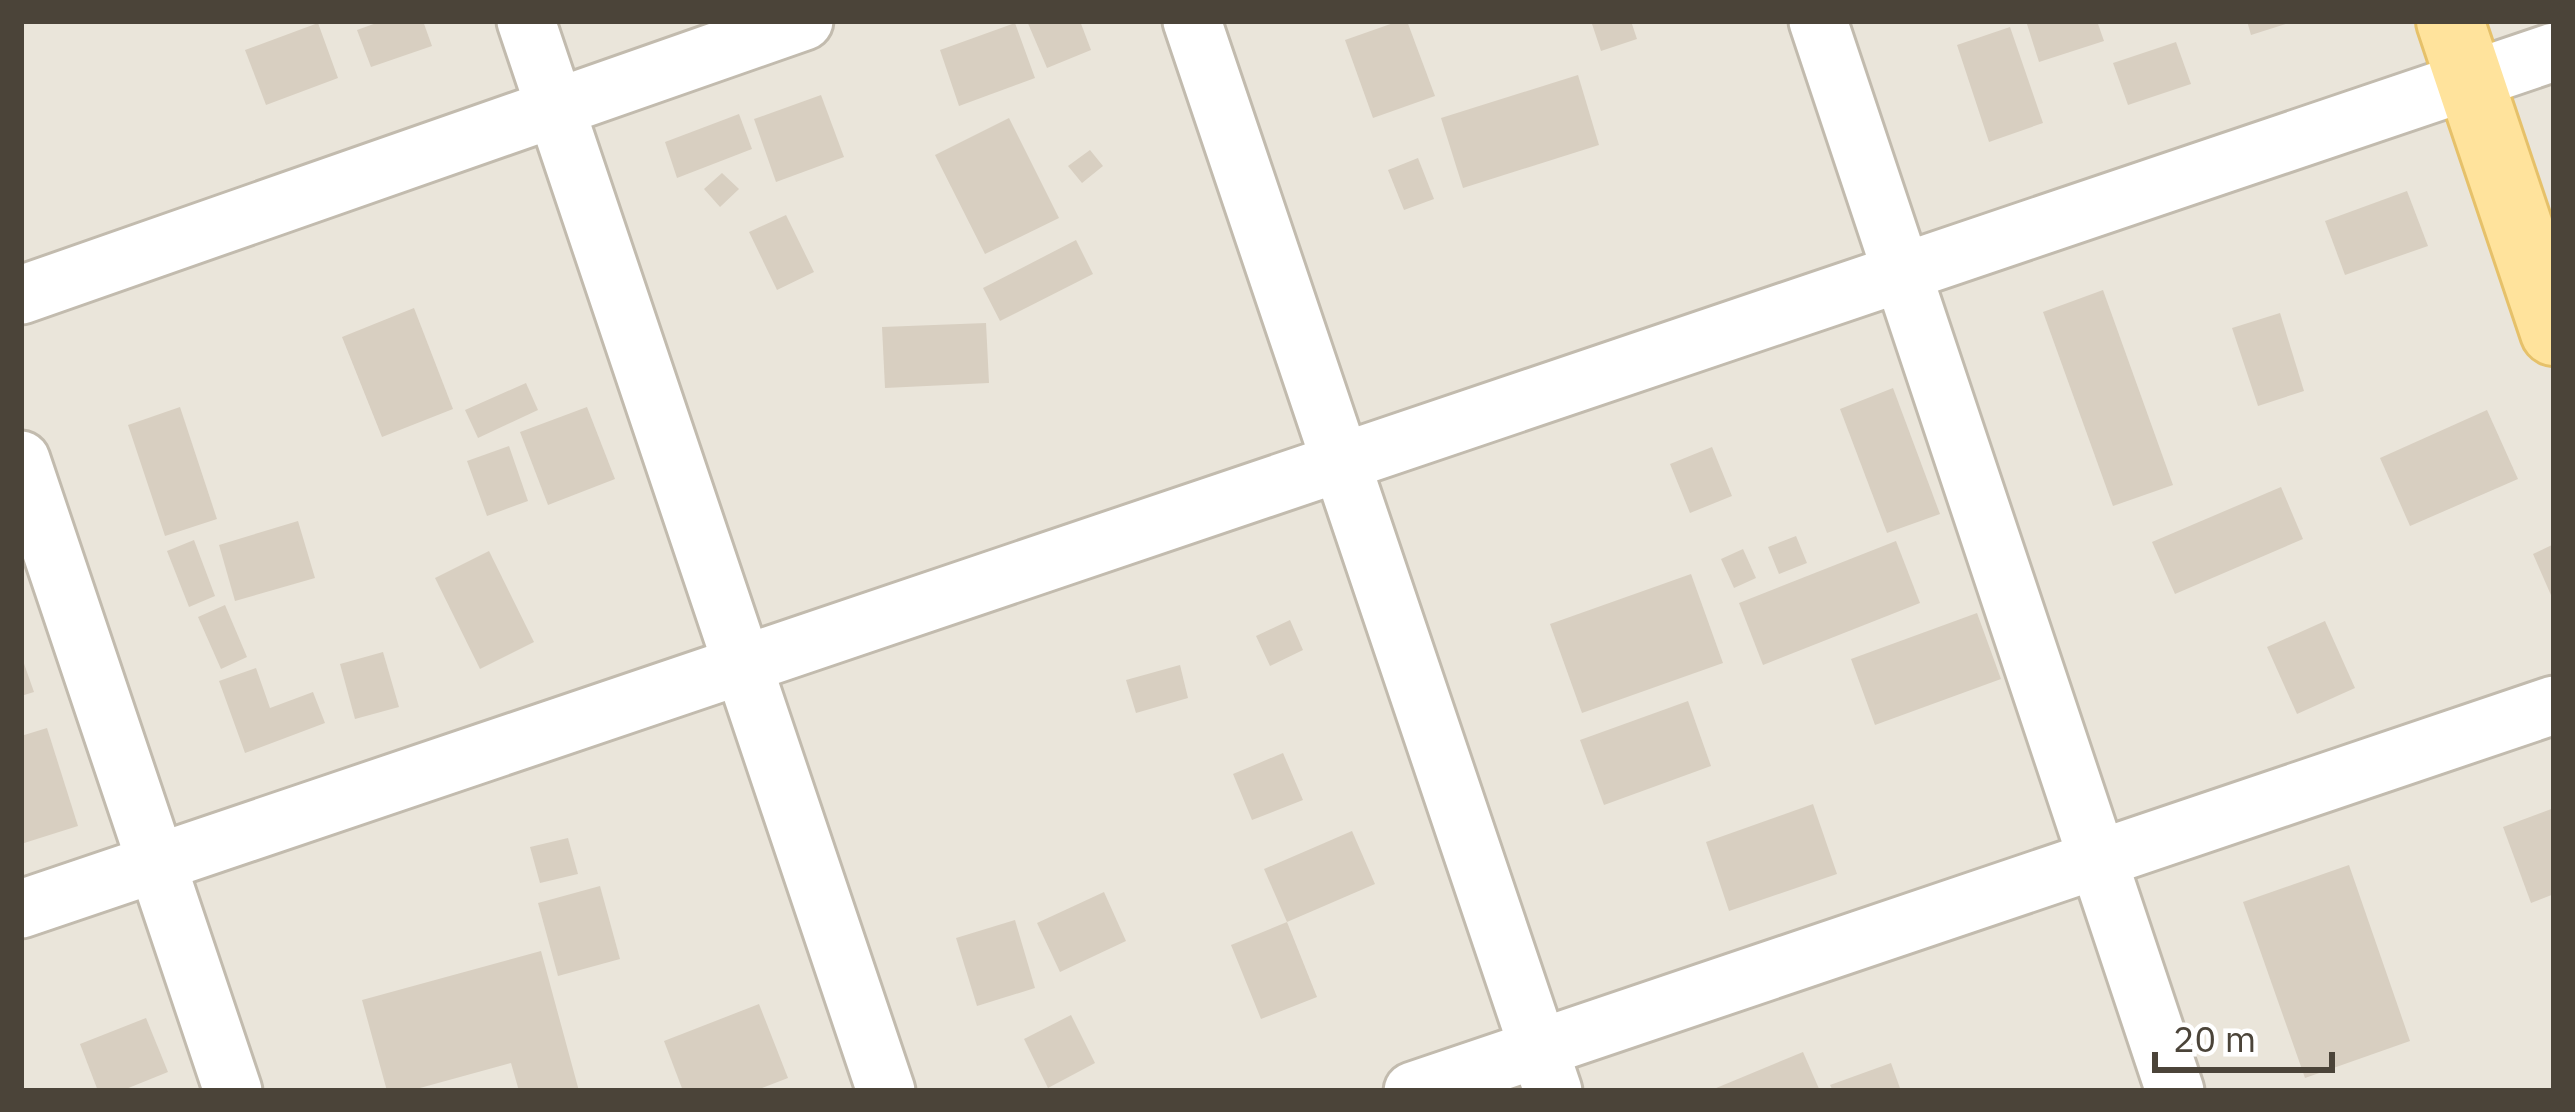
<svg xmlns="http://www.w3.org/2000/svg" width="2575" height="1112" font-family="'IBM Plex Sans',sans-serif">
<rect width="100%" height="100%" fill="#f6f3ec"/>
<!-- residential -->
<rect fill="#eae5da" x="21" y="21" width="2533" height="1070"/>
<!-- building -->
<g fill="#d8cfc1">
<polygon points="382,21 423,21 432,46 371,67 357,30"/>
<polygon points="1027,21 1080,21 1091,50 1047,68"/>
<polygon points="1399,21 1407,21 1435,96 1373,118 1345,40"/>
<polygon points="1591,21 1631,21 1637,39 1601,51"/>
<polygon points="2026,21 2097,21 2104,41 2039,62"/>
<polygon points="2247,21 2291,21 2292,22 2251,35"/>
<polygon points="318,23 338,78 266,105 245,50"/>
<polygon points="1015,23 1035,78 959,106 940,50"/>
<polygon points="2010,27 2043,123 1989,142 1957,45"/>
<polygon points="2176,42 2191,84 2128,105 2113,63"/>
<polygon points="1578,75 1599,145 1463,188 1441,118"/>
<polygon points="821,95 844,157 776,182 754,119"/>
<polygon points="739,114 752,149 677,178 665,142"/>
<polygon points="1009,118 1059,218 985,254 935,155"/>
<polygon points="1090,150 1103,166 1082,183 1068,166"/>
<polygon points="1418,158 1434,199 1404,210 1388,170"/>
<polygon points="722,173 739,189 720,207 704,189"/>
<polygon points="2407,191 2428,246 2345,275 2325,221"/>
<polygon points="786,215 814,272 777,290 749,232"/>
<polygon points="1076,240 1093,274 1000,321 983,288"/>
<polygon points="2103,290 2173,485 2113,506 2043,312"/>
<polygon points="414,308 453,409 382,437 342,337"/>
<polygon points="2280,313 2304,391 2258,406 2232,328"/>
<polygon points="986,323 989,383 885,388 882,327"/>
<polygon points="526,383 538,410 478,438 465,410"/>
<polygon points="1893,388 1940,514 1887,533 1840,409"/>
<polygon points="180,407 217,519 165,536 128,425"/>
<polygon points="587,407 615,479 548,505 520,432"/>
<polygon points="2487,410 2518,479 2410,526 2380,458"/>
<polygon points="509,446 528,501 487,516 467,461"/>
<polygon points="1712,447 1732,496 1690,513 1670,464"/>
<polygon points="2281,487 2303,539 2175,594 2152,542"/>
<polygon points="298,521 315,578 235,601 219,545"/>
<polygon points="1796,536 1807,563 1779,574 1768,547"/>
<polygon points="194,540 215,596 189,607 167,551"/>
<polygon points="1896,541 1920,603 1763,665 1739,603"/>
<polygon points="2554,544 2554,602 2533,554"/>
<polygon points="1743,549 1756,578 1734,588 1721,559"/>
<polygon points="489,551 534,642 480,669 435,578"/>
<polygon points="1691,574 1723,663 1582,713 1550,624"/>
<polygon points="225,605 247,657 221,669 198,617"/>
<polygon points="1977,613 2001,679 1875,725 1851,659"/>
<polygon points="1290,620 1303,650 1270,666 1256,636"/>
<polygon points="2325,621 2355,688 2297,714 2267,647"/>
<polygon points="383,652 399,707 355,719 340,664"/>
<polygon points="21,655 34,692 21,696"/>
<polygon points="1180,665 1188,698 1136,713 1126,680"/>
<polygon points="256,668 270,708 313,692 325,723 245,753 219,681"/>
<polygon points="1688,701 1711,766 1604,805 1580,740"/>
<polygon points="47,728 78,826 21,844 21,736"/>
<polygon points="1283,753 1303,800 1252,820 1233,774"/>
<polygon points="1813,804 1837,874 1729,911 1706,842"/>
<polygon points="2554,808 2554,894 2531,903 2503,827"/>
<polygon points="1352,831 1375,884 1287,922 1264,869"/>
<polygon points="568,838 578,874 540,883 530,847"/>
<polygon points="2349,865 2410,1041 2305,1078 2243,902"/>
<polygon points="600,886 620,959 558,976 538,903"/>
<polygon points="1104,892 1126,941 1060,972 1037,923"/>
<polygon points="1015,920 1035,988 977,1006 956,938"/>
<polygon points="1287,922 1317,997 1261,1019 1231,945"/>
<polygon points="541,951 579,1091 519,1091 511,1063 409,1091 387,1091 362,1000"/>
<polygon points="759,1004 788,1078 754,1091 683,1091 664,1041"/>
<polygon points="1071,1015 1095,1063 1048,1088 1024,1039"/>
<polygon points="146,1018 168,1072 121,1091 98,1091 80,1044"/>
<polygon points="1803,1052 1820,1091 1709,1091"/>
<polygon points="1891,1063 1901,1091 1833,1091 1830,1085"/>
</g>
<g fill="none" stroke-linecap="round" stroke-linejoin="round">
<defs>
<g id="minor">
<polyline points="526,21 886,1091"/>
<polyline points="1192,21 1553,1091"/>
<polyline points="1818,21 2175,1091"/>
<polyline points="21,295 804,21"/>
<polyline points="21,460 233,1091"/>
<polyline points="21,909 2554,52"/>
<polyline points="1413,1091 2554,705"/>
</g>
<polyline id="primary" points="2450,21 2554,332"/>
</defs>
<!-- minor casing -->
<use href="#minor" stroke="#c2bbae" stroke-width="63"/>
<!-- primary casing -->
<use href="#primary" stroke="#e6c16a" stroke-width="72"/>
<!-- minor -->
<use href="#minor" stroke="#fff" stroke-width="57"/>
<!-- primary -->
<use href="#primary" stroke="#ffe39c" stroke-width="66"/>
</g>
<!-- border -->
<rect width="2575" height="1112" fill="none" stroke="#4b4439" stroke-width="48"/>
<!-- scale -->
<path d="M2155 1052v18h177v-18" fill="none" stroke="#4b4439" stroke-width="6"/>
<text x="2173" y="1052" font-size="36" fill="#4b4439" stroke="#ffffff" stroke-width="9" paint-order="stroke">20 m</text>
</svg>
